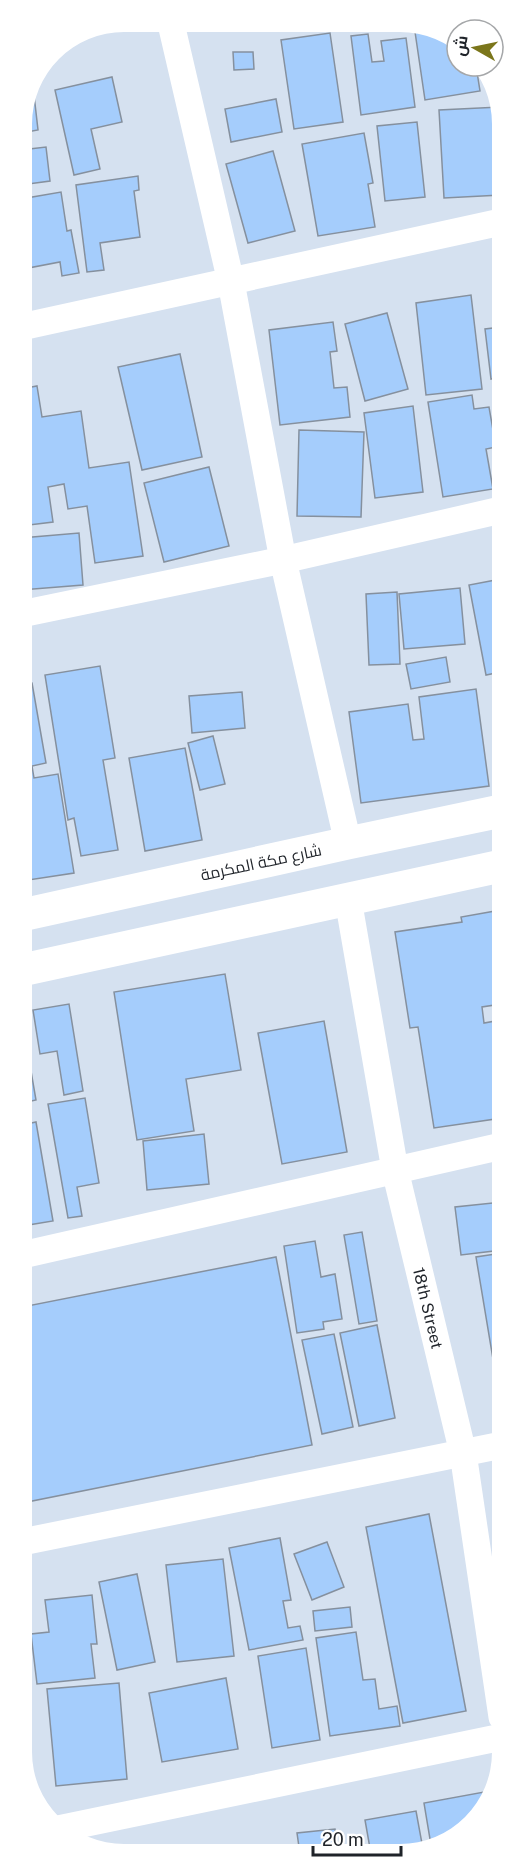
<svg xmlns="http://www.w3.org/2000/svg" width="523" height="1876" font-family="'Public Sans',Cairo,sans-serif">
<rect width="100%" height="100%" fill="#d5e1f0"/>
<!-- building -->
<g fill="#a5cdfc" stroke="#85909e" stroke-width="1.5">
<polygon points="426,24 457,44 457,66 476,66 480,91 425,100 414,25"/>
<polygon points="330,33 343,122 294,129 281,40"/>
<polygon points="368,34 372,62 384,61 381,41 406,38 415,107 361,115 351,36"/>
<polygon points="233,52 253,52 254,69 234,70"/>
<polygon points="112,77 122,122 91,129 100,169 74,175 55,90"/>
<polygon points="31,95 34,95 38,130 21,133 21,117"/>
<polygon points="276,99 282,132 231,142 225,109"/>
<polygon points="500,107 501,195 444,198 439,110"/>
<polygon points="417,122 425,197 385,201 377,126"/>
<polygon points="364,133 373,183 368,184 375,227 318,236 302,144"/>
<polygon points="46,147 50,181 21,185 21,150"/>
<polygon points="273,151 295,231 248,243 226,164"/>
<polygon points="138,176 139,190 134,191 140,237 100,243 104,270 87,272 76,185"/>
<polygon points="61,192 67,231 71,230 79,273 62,276 60,262 23,269 21,257 21,199"/>
<polygon points="471,295 482,389 426,395 416,303"/>
<polygon points="387,313 408,389 365,401 345,324"/>
<polygon points="333,322 337,351 330,352 334,388 347,387 350,417 280,425 269,330"/>
<polygon points="501,327 501,377 491,379 485,329"/>
<polygon points="180,354 202,457 142,470 118,367"/>
<polygon points="37,386 42,417 81,411 89,468 129,462 143,556 95,563 87,506 68,509 64,484 48,487 53,522 21,526 21,389"/>
<polygon points="472,395 474,409 489,407 496,447 486,449 493,489 443,497 428,402"/>
<polygon points="413,406 423,492 375,498 364,413"/>
<polygon points="299,430 364,432 361,517 297,516"/>
<polygon points="209,467 229,546 164,562 144,483"/>
<polygon points="79,533 83,585 21,590 21,538"/>
<polygon points="501,579 501,672 486,675 469,585"/>
<polygon points="460,588 465,644 404,649 399,594"/>
<polygon points="397,592 400,664 369,665 366,594"/>
<polygon points="446,657 450,682 411,689 406,664"/>
<polygon points="100,666 115,758 103,760 118,850 81,856 74,818 68,820 45,675"/>
<polygon points="32,683 46,763 32,766 34,778 58,774 74,873 22,881 21,685"/>
<polygon points="501,685 501,728 499,728 493,686"/>
<polygon points="476,689 489,786 361,803 349,712 408,704 413,740 424,739 419,697"/>
<polygon points="242,692 245,728 192,733 189,696"/>
<polygon points="501,732 501,760 496,734"/>
<polygon points="213,736 225,784 200,790 188,743"/>
<polygon points="185,748 202,840 145,851 129,758"/>
<polygon points="501,910 501,1004 482,1007 484,1023 501,1020 502,1118 434,1128 418,1027 410,1028 395,932 462,922 461,917"/>
<polygon points="225,974 241,1070 186,1079 194,1131 137,1140 114,992"/>
<polygon points="69,1004 83,1091 64,1095 57,1051 40,1054 33,1010"/>
<polygon points="22,1019 36,1100 22,1103"/>
<polygon points="324,1021 347,1152 282,1164 258,1033"/>
<polygon points="85,1098 99,1183 77,1187 82,1216 68,1218 48,1104"/>
<polygon points="36,1122 53,1221 22,1226 22,1125"/>
<polygon points="204,1134 209,1184 147,1190 143,1141"/>
<polygon points="502,1202 502,1250 461,1255 455,1207"/>
<polygon points="362,1232 377,1321 359,1324 344,1235"/>
<polygon points="315,1241 321,1277 335,1274 342,1319 323,1322 324,1329 297,1333 284,1246"/>
<polygon points="502,1253 502,1400 500,1401 476,1257"/>
<polygon points="276,1257 312,1445 22,1503 22,1307"/>
<polygon points="377,1325 395,1418 359,1426 340,1333"/>
<polygon points="334,1334 353,1427 322,1434 302,1340"/>
<polygon points="429,1514 466,1711 403,1723 366,1527"/>
<polygon points="280,1538 291,1600 283,1601 288,1628 300,1626 303,1640 249,1650 229,1548"/>
<polygon points="327,1542 344,1587 312,1600 294,1554"/>
<polygon points="223,1559 234,1656 177,1662 166,1565"/>
<polygon points="137,1574 155,1662 117,1670 99,1582"/>
<polygon points="92,1595 97,1644 91,1644 95,1678 37,1684 31,1634 49,1632 45,1600"/>
<polygon points="350,1607 352,1627 315,1631 313,1611"/>
<polygon points="356,1632 363,1680 375,1679 379,1709 397,1706 400,1726 330,1736 316,1638"/>
<polygon points="306,1648 320,1740 272,1748 258,1656"/>
<polygon points="226,1678 238,1749 162,1762 149,1693"/>
<polygon points="119,1683 127,1779 56,1786 47,1689"/>
<polygon points="484,1792 486,1798 476,1820 431,1845 424,1803"/>
<polygon points="416,1811 423,1849 413,1854 371,1854 365,1820"/>
<polygon points="335,1829 338,1854 300,1854 297,1833"/>
<polygon points="214,1847 216,1853 188,1853"/>
</g>
<g fill="none" stroke-linecap="round" stroke-linejoin="round">
<!-- street -->
<g stroke="#fff" stroke-width="27">
<polyline points="172,28 231,282 283,560 348,843"/>
<polyline points="21,327 501,222"/>
<polyline points="21,614 283,560 501,510"/>
<path id="s1" d="M348 899 395 1170 463 1453 502 1717"/>
<polyline points="22,1255 502,1146"/>
<polyline points="22,1542 502,1445"/>
<polyline points="58,1829 502,1737"/>
</g>
<!-- secondary -->
<g stroke="#fff" stroke-width="33">
<polyline points="22,915 348,843 501,811"/>
<polyline points="22,970 501,866"/>
</g>
</g>
<g text-anchor="middle" stroke-width="5" stroke-linejoin="round" paint-order="stroke">
<!-- street labels -->
<g font-size="16" fill="#1f2329" stroke="#fff">
<text transform="translate(261 862) rotate(-12)" y="6">شارع مكة المكرمة</text>
<text dy="6" stroke="none"><textPath href="#s1" startOffset="417">18th Street</textPath></text>
</g>
</g>
<!-- crop -->
<path d="M0 0H523V1876H0ZM124 32H400A92 92 0 0 1 492 124V1752A92 92 0 0 1 400 1844H124A92 92 0 0 1 32 1752V124A92 92 0 0 1 124 32Z" fill="#fff" fill-rule="evenodd"/>
<!-- north arrow -->
<g transform="translate(475 48) rotate(279)"><circle r="28" fill="#ffffff" stroke="#a5a7a9" stroke-width="1.5"/>
<path d="M0-4.5L10 22L0 15L-10 22Z" fill="#7b761b"/>
<text y="-9" font-size="16" font-weight="bold" text-anchor="middle" fill="#1f2329">ش</text>
</g>
<!-- scale -->
<path d="M313 1846v9h88v-9" fill="none" stroke="#1f2329" stroke-width="3"/>
<text x="322" y="1846" font-size="18" fill="#1f2329" stroke="#ffffff" stroke-width="4.5" paint-order="stroke">20 m</text>
</svg>
